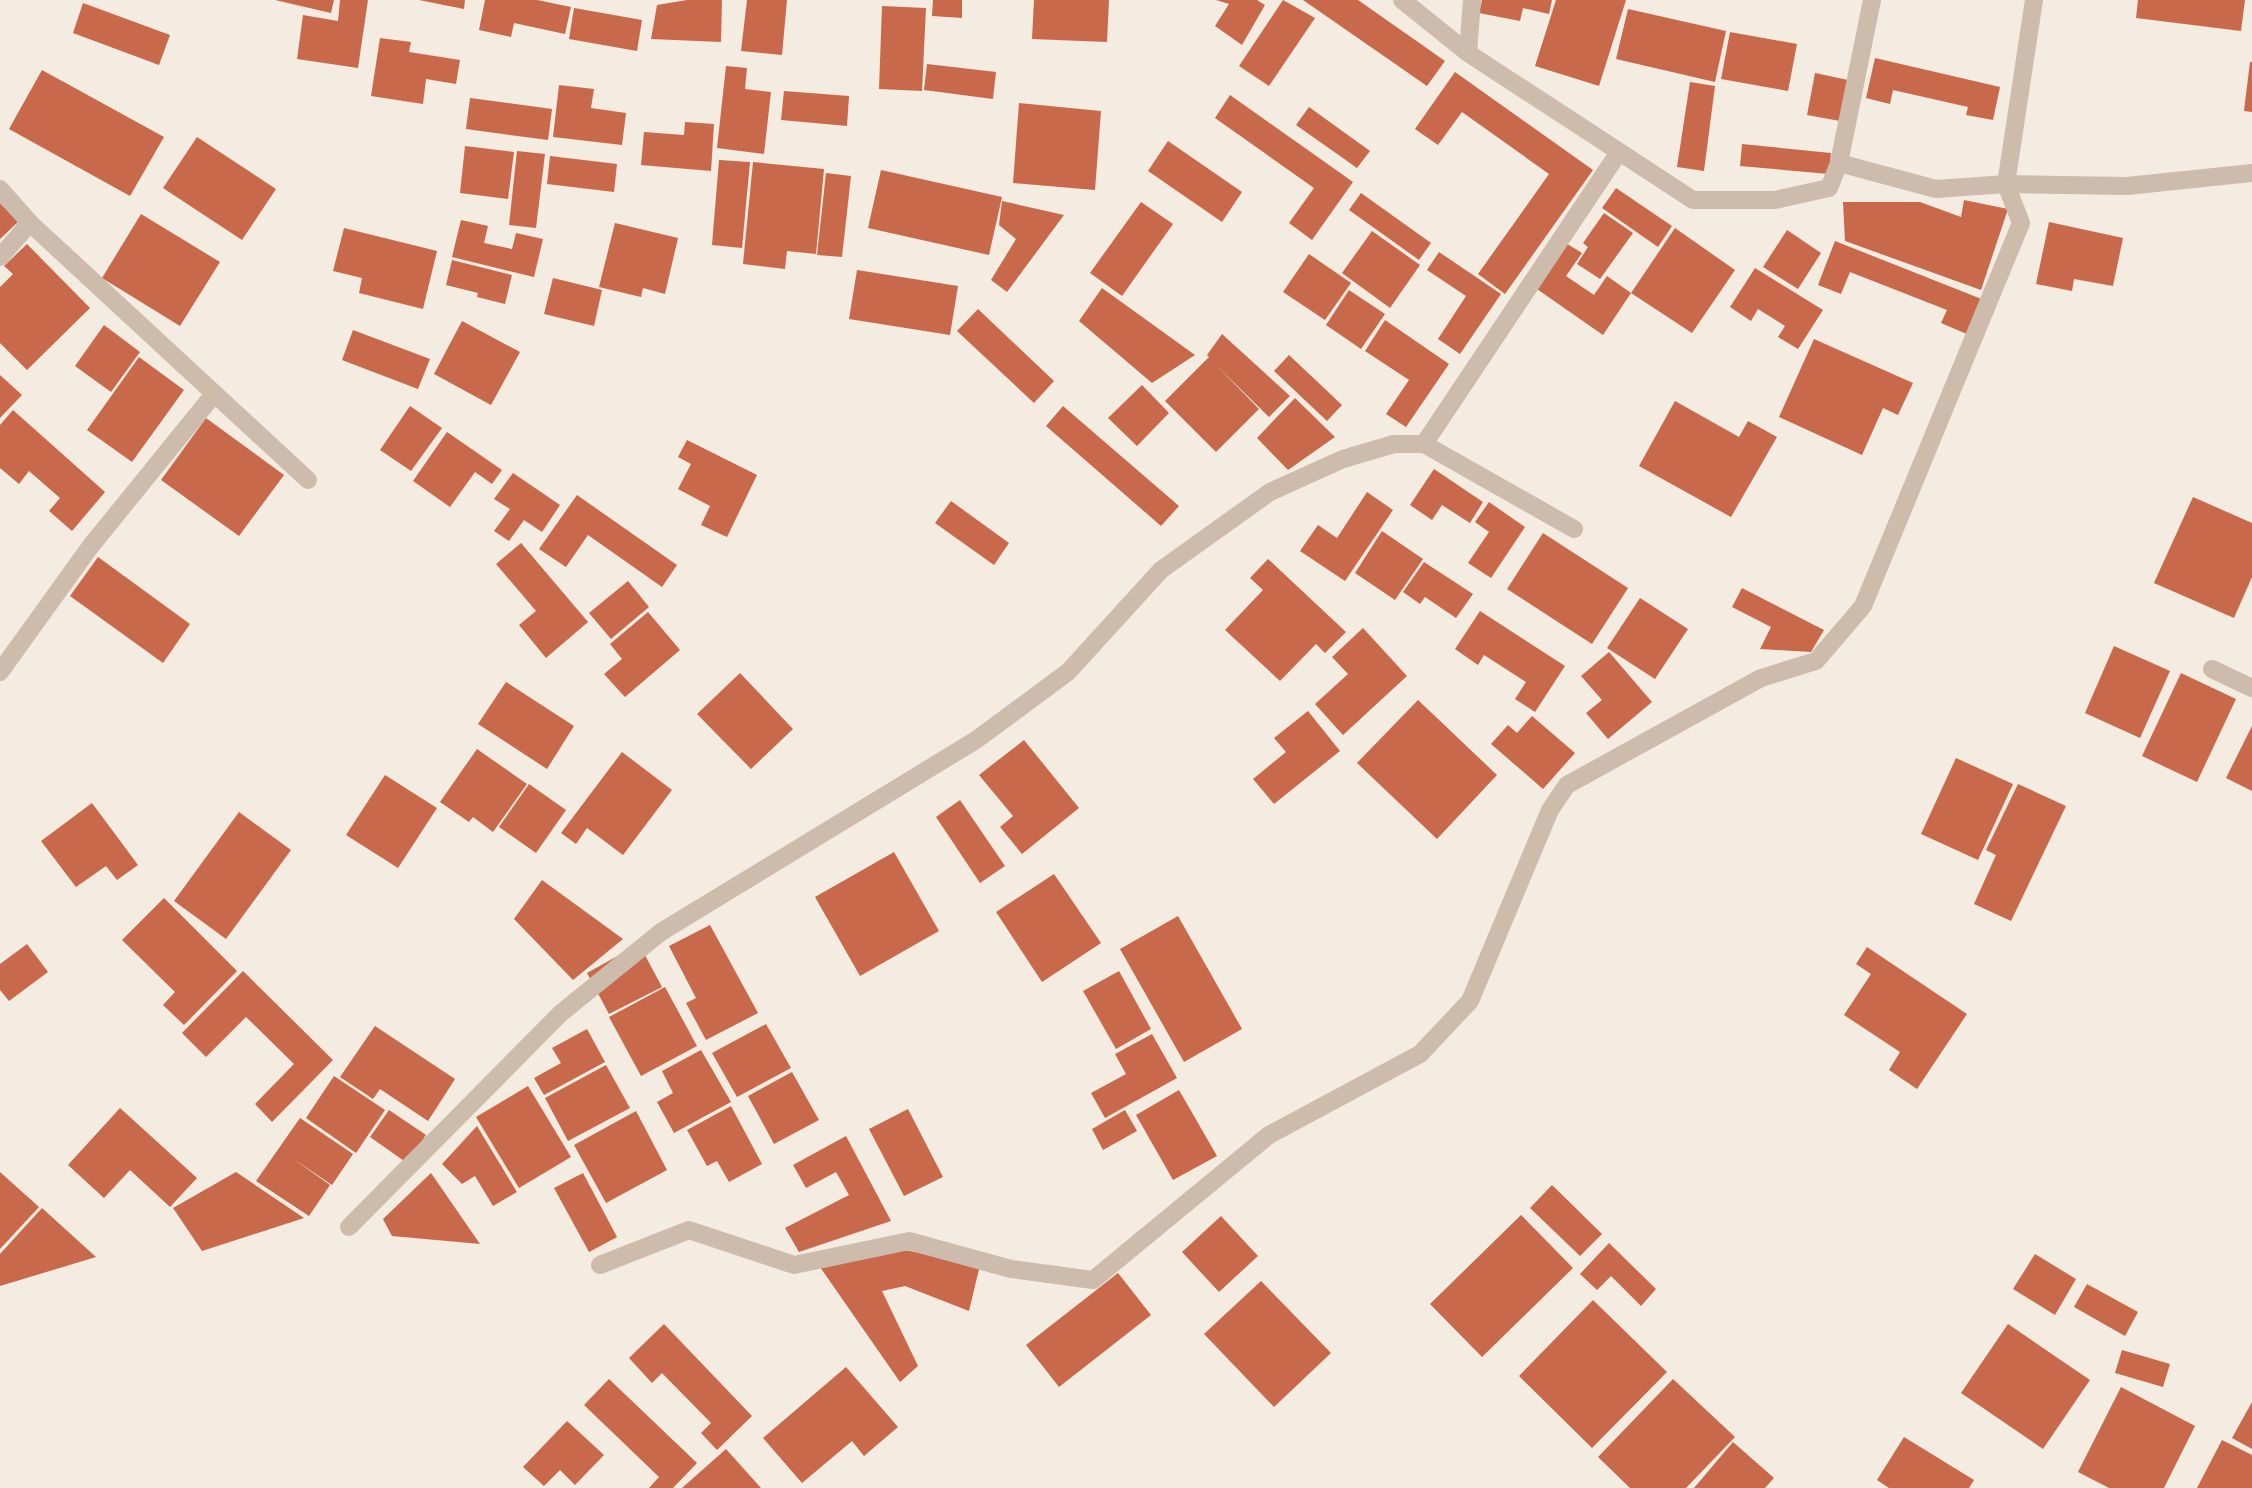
<svg xmlns="http://www.w3.org/2000/svg" width="2252" height="1488" font-family="'Alegreya Sans',sans-serif">
<rect width="100%" height="100%" fill="#f4ebe1"/>
<!-- building -->
<g fill="#c8694b">
<polygon points="275,0 334,0 331,13"/>
<polygon points="340,0 368,0 358,68 297,59 303,15 338,21"/>
<polygon points="419,0 465,0 464,9"/>
<polygon points="485,0 537,0 571,7 565,34 514,23 511,37 479,30"/>
<polygon points="687,0 722,0 721,42 651,39 657,5"/>
<polygon points="747,0 787,0 782,55 741,51"/>
<polygon points="933,0 962,0 962,18 932,16"/>
<polygon points="1034,0 1109,0 1107,42 1032,39"/>
<polygon points="1216,0 1257,0 1265,5 1242,45 1215,26 1229,4"/>
<polygon points="1283,0 1315,18 1269,86 1239,66"/>
<polygon points="1303,0 1358,0 1445,61 1427,86"/>
<polygon points="1482,0 1552,0 1549,14 1523,8 1520,21 1479,13"/>
<polygon points="1556,0 1626,0 1599,86 1535,66"/>
<polygon points="2138,0 2245,0 2241,31 2136,18"/>
<polygon points="83,3 170,35 159,65 73,33"/>
<polygon points="882,6 926,8 922,91 879,89"/>
<polygon points="574,8 642,20 637,51 569,39"/>
<polygon points="1628,9 1726,31 1715,82 1616,59"/>
<polygon points="1730,32 1797,44 1788,91 1721,79"/>
<polygon points="380,38 411,42 409,52 460,60 456,84 426,79 423,104 371,96"/>
<polygon points="1875,58 2000,87 1993,120 1966,115 1968,107 1893,90 1890,104 1866,98"/>
<polygon points="2250,62 2252,62 2252,112 2244,111"/>
<polygon points="927,64 996,72 993,99 924,90"/>
<polygon points="726,66 747,68 745,89 771,92 764,154 717,148"/>
<polygon points="42,70 164,137 130,196 9,129"/>
<polygon points="1455,72 1593,170 1505,294 1478,274 1549,174 1462,112 1438,145 1415,129"/>
<polygon points="1815,73 1848,80 1840,121 1807,115"/>
<polygon points="1690,82 1715,86 1704,171 1677,167"/>
<polygon points="559,85 594,89 591,108 626,113 622,145 553,137"/>
<polygon points="784,91 849,96 847,126 781,120"/>
<polygon points="1230,95 1353,182 1312,240 1289,223 1314,188 1215,118"/>
<polygon points="470,98 552,109 548,140 466,129"/>
<polygon points="1019,103 1101,111 1095,190 1013,183"/>
<polygon points="1309,107 1370,151 1357,168 1296,125"/>
<polygon points="685,122 714,124 711,171 641,165 644,132 684,135"/>
<polygon points="197,137 276,189 242,240 163,188"/>
<polygon points="1168,141 1242,192 1222,222 1148,171"/>
<polygon points="1742,144 1831,153 1829,174 1740,166"/>
<polygon points="465,146 514,152 508,199 460,193"/>
<polygon points="517,151 545,154 536,228 509,225"/>
<polygon points="550,156 617,164 614,192 547,184"/>
<polygon points="719,160 750,162 742,248 712,245"/>
<polygon points="753,162 824,169 816,254 787,251 785,269 743,264"/>
<polygon points="881,170 1002,197 989,255 868,228"/>
<polygon points="826,173 851,176 842,257 817,255"/>
<polygon points="1616,188 1672,226 1658,247 1602,208"/>
<polygon points="1361,193 1431,243 1419,260 1349,210"/>
<polygon points="1964,200 2008,209 1981,290 1845,241 1843,202 1920,202 1961,217"/>
<polygon points="1002,201 1064,215 1007,292 991,280 1016,239 999,225"/>
<polygon points="1141,202 1173,224 1122,296 1090,273"/>
<polygon points="0,203 18,222 0,239"/>
<polygon points="1604,213 1633,233 1600,279 1577,264 1588,247 1583,243"/>
<polygon points="141,214 220,262 180,326 102,278"/>
<polygon points="461,220 488,226 484,243 512,249 516,233 543,239 534,277 452,257"/>
<polygon points="2049,222 2123,238 2113,286 2074,279 2072,291 2036,284"/>
<polygon points="615,223 678,238 665,294 643,288 641,297 599,287"/>
<polygon points="344,228 437,251 423,309 359,293 362,278 333,271"/>
<polygon points="1675,228 1735,270 1692,333 1631,293"/>
<polygon points="1787,230 1821,253 1798,289 1763,267"/>
<polygon points="1372,231 1420,265 1390,308 1342,273"/>
<polygon points="1835,241 1984,300 1969,335 1941,323 1947,310 1850,272 1841,294 1818,285"/>
<polygon points="1564,242 1582,253 1566,276 1594,295 1607,276 1631,293 1603,335 1534,287"/>
<polygon points="27,244 90,308 27,370 0,343 0,287 13,274 4,266"/>
<polygon points="1439,252 1501,294 1460,354 1438,339 1466,296 1427,270"/>
<polygon points="1309,254 1351,283 1325,320 1283,292"/>
<polygon points="452,260 512,275 505,304 477,297 478,293 446,285"/>
<polygon points="1755,268 1823,310 1798,349 1778,337 1785,326 1758,309 1751,321 1730,307"/>
<polygon points="857,270 958,286 950,335 849,319"/>
<polygon points="553,278 602,290 594,326 544,314"/>
<polygon points="1102,288 1195,355 1152,383 1079,321"/>
<polygon points="1349,290 1385,314 1361,349 1326,325"/>
<polygon points="978,309 1054,381 1034,403 957,331"/>
<polygon points="1385,320 1449,364 1406,427 1386,414 1409,380 1365,351"/>
<polygon points="462,321 520,352 491,405 434,374"/>
<polygon points="104,325 140,352 111,392 75,366"/>
<polygon points="353,330 430,359 418,389 342,360"/>
<polygon points="1222,334 1290,396 1269,417 1217,366 1259,409 1216,452 1165,401 1209,357 1207,355"/>
<polygon points="1814,339 1913,383 1898,415 1883,408 1862,455 1779,417"/>
<polygon points="1289,355 1342,405 1327,421 1274,371"/>
<polygon points="139,357 184,390 132,462 87,430"/>
<polygon points="0,375 22,395 0,418"/>
<polygon points="1142,385 1169,413 1137,446 1108,418"/>
<polygon points="1295,398 1335,437 1288,470 1257,438"/>
<polygon points="1675,401 1739,437 1748,421 1777,437 1731,517 1639,466"/>
<polygon points="410,406 442,428 411,471 380,450"/>
<polygon points="1063,406 1179,506 1161,526 1046,426"/>
<polygon points="13,410 105,492 72,531 49,511 60,498 29,471 19,484 0,468 0,425"/>
<polygon points="206,418 284,475 239,536 161,480"/>
<polygon points="447,432 502,470 492,484 475,472 450,507 413,481"/>
<polygon points="687,440 757,475 727,537 701,525 710,506 678,489 691,464 678,457"/>
<polygon points="1434,469 1483,502 1470,523 1442,505 1432,520 1410,505"/>
<polygon points="513,473 560,505 542,532 524,520 509,541 494,531 510,509 494,499"/>
<polygon points="1367,492 1393,510 1345,581 1300,551 1318,525 1337,538"/>
<polygon points="577,495 677,565 662,587 588,535 566,567 539,549"/>
<polygon points="2193,497 2252,523 2252,577 2234,618 2154,583"/>
<polygon points="951,501 1009,543 994,565 935,523"/>
<polygon points="1489,502 1525,527 1491,578 1468,563 1489,532 1475,522"/>
<polygon points="1382,531 1423,559 1395,600 1355,573"/>
<polygon points="1543,533 1628,588 1592,644 1507,589"/>
<polygon points="521,543 588,622 546,658 519,625 536,611 496,564"/>
<polygon points="98,557 190,624 163,663 70,596"/>
<polygon points="1268,559 1346,632 1325,653 1316,644 1280,681 1225,630 1263,590 1250,578"/>
<polygon points="1424,562 1473,594 1456,618 1425,597 1420,604 1403,592"/>
<polygon points="628,581 649,607 611,639 589,613"/>
<polygon points="1742,588 1824,630 1811,652 1760,649 1771,627 1732,607"/>
<polygon points="1640,598 1688,629 1655,679 1607,648"/>
<polygon points="1480,611 1565,666 1535,712 1515,699 1526,682 1484,655 1478,665 1455,649"/>
<polygon points="648,612 680,650 625,697 604,674 622,659 610,644"/>
<polygon points="1363,628 1407,676 1343,735 1315,704 1348,674 1332,657"/>
<polygon points="2114,646 2170,671 2140,738 2085,713"/>
<polygon points="1609,652 1652,702 1608,739 1586,713 1602,700 1581,676"/>
<polygon points="740,673 793,729 751,769 697,714"/>
<polygon points="2181,673 2236,699 2197,782 2142,756"/>
<polygon points="506,682 574,726 547,769 478,724"/>
<polygon points="1418,700 1497,775 1437,839 1357,763"/>
<polygon points="1308,711 1340,751 1274,804 1253,779 1286,752 1274,738"/>
<polygon points="1532,716 1575,753 1543,789 1491,744 1508,725 1517,733"/>
<polygon points="2252,726 2252,791 2226,778"/>
<polygon points="1024,740 1079,808 1022,854 1000,827 1013,816 979,775"/>
<polygon points="477,749 527,784 493,832 473,817 469,822 440,802"/>
<polygon points="622,752 672,790 623,855 587,828 576,844 561,833"/>
<polygon points="1956,758 2013,784 1978,860 1921,834"/>
<polygon points="385,775 437,808 398,868 346,835"/>
<polygon points="529,784 566,810 536,853 499,827"/>
<polygon points="2018,784 2066,806 2011,921 1974,904 1996,855 1986,850"/>
<polygon points="960,800 1005,866 980,883 936,817"/>
<polygon points="92,803 138,865 117,880 106,866 76,887 41,841"/>
<polygon points="239,812 291,850 226,939 174,901"/>
<polygon points="894,852 939,931 860,976 815,897"/>
<polygon points="1054,874 1101,943 1042,982 996,912"/>
<polygon points="542,880 623,939 573,980 514,919"/>
<polygon points="164,898 237,971 184,1025 163,1005 175,992 122,940"/>
<polygon points="1178,916 1242,1029 1184,1062 1120,949"/>
<polygon points="710,925 758,1013 706,1040 686,1003 696,998 669,946"/>
<polygon points="27,944 48,972 9,1001 0,990 0,964"/>
<polygon points="639,944 662,987 609,1014 587,973"/>
<polygon points="1867,947 1967,1014 1917,1089 1889,1070 1900,1052 1844,1015 1871,974 1856,964"/>
<polygon points="243,971 333,1060 272,1122 255,1104 294,1064 246,1017 206,1057 182,1033"/>
<polygon points="1119,971 1151,1029 1116,1049 1083,991"/>
<polygon points="665,987 697,1046 641,1076 609,1017"/>
<polygon points="766,1024 791,1068 737,1097 712,1053"/>
<polygon points="375,1026 455,1079 428,1121 380,1089 373,1099 340,1077"/>
<polygon points="587,1029 605,1062 544,1095 534,1078 561,1063 552,1048"/>
<polygon points="1152,1034 1177,1078 1105,1118 1091,1093 1126,1074 1115,1054"/>
<polygon points="701,1050 731,1102 674,1133 657,1102 673,1093 662,1071"/>
<polygon points="606,1065 630,1108 568,1141 545,1098"/>
<polygon points="792,1072 819,1120 774,1144 748,1096"/>
<polygon points="334,1076 385,1110 356,1153 306,1118"/>
<polygon points="528,1086 571,1157 519,1188 476,1117"/>
<polygon points="1179,1090 1217,1156 1173,1180 1136,1115"/>
<polygon points="731,1106 762,1164 729,1182 717,1161 707,1166 687,1130"/>
<polygon points="120,1108 197,1178 170,1207 130,1170 104,1198 68,1165"/>
<polygon points="908,1109 943,1177 904,1196 869,1129"/>
<polygon points="389,1110 426,1135 407,1163 370,1137"/>
<polygon points="1125,1110 1137,1131 1103,1150 1092,1129"/>
<polygon points="636,1111 667,1170 606,1203 574,1145"/>
<polygon points="300,1118 353,1154 332,1185 292,1158 330,1185 309,1216 256,1181"/>
<polygon points="477,1126 517,1192 493,1206 475,1176 462,1184 442,1164"/>
<polygon points="846,1136 891,1221 799,1252 785,1228 849,1195 836,1172 806,1188 793,1165"/>
<polygon points="0,1172 39,1207 0,1249"/>
<polygon points="236,1172 304,1218 202,1251 173,1208"/>
<polygon points="431,1173 480,1244 392,1236 383,1219"/>
<polygon points="583,1173 617,1237 589,1252 554,1188"/>
<polygon points="1552,1185 1602,1234 1580,1256 1530,1208"/>
<polygon points="42,1208 96,1257 0,1286 0,1254"/>
<polygon points="1521,1215 1573,1268 1482,1357 1430,1304"/>
<polygon points="1221,1216 1258,1256 1219,1292 1182,1252"/>
<polygon points="1609,1243 1656,1289 1641,1306 1611,1276 1597,1290 1580,1274"/>
<polygon points="885,1246 980,1265 969,1311 905,1286 882,1291 918,1366 900,1382 820,1267"/>
<polygon points="2035,1254 2076,1279 2055,1315 2013,1289"/>
<polygon points="1118,1273 1151,1315 1059,1387 1026,1345"/>
<polygon points="1261,1281 1331,1353 1274,1407 1204,1334"/>
<polygon points="2087,1284 2138,1312 2125,1336 2074,1307"/>
<polygon points="1593,1300 1667,1372 1592,1448 1519,1376"/>
<polygon points="664,1324 752,1416 717,1450 701,1433 711,1423 662,1373 652,1383 629,1358"/>
<polygon points="2008,1324 2090,1380 2043,1449 1961,1393"/>
<polygon points="2122,1350 2170,1364 2163,1387 2115,1373"/>
<polygon points="846,1367 898,1427 864,1456 852,1441 802,1483 763,1438"/>
<polygon points="609,1379 697,1463 673,1488 649,1488 659,1477 584,1405"/>
<polygon points="1673,1379 1735,1437 1686,1488 1630,1488 1598,1457"/>
<polygon points="2121,1387 2195,1426 2164,1488 2109,1488 2078,1472"/>
<polygon points="2252,1402 2252,1449 2232,1438"/>
<polygon points="567,1421 604,1455 575,1485 560,1470 544,1486 523,1467"/>
<polygon points="1904,1437 1974,1480 1969,1488 1889,1488 1877,1480"/>
<polygon points="2222,1440 2252,1455 2252,1488 2197,1488"/>
<polygon points="1733,1442 1774,1478 1765,1488 1694,1488"/>
<polygon points="726,1449 761,1488 682,1488"/>
</g>
<g fill="none" stroke-linecap="round" stroke-linejoin="round">
<!-- minor -->
<g stroke="#cdbbac" stroke-width="18">
<polyline points="1402,0 1468,53 1693,200 1775,200 1829,188 1839,163 1936,189 2006,184 2127,186 2252,173"/>
<polyline points="1468,53 1472,0"/>
<polyline points="1839,163 1872,0"/>
<polyline points="0,189 30,223 308,480"/>
<polyline points="0,257 30,223"/>
<polyline points="1424,444 1619,152"/>
<polyline points="2212,669 2252,688"/>
<polyline points="0,672 90,547 214,394"/>
<polyline points="349,1227 561,1013 661,932 976,740 1068,672 1161,570 1270,492 1343,459 1394,444 1424,444 1574,529"/>
<polyline points="600,1265 689,1230 794,1265 909,1241 1011,1269 1093,1280 1269,1135 1420,1054 1470,1001 1550,810 1567,785 1761,678 1816,661 1863,606 2021,223 2006,184 2034,0"/>
</g>
</g>
</svg>
